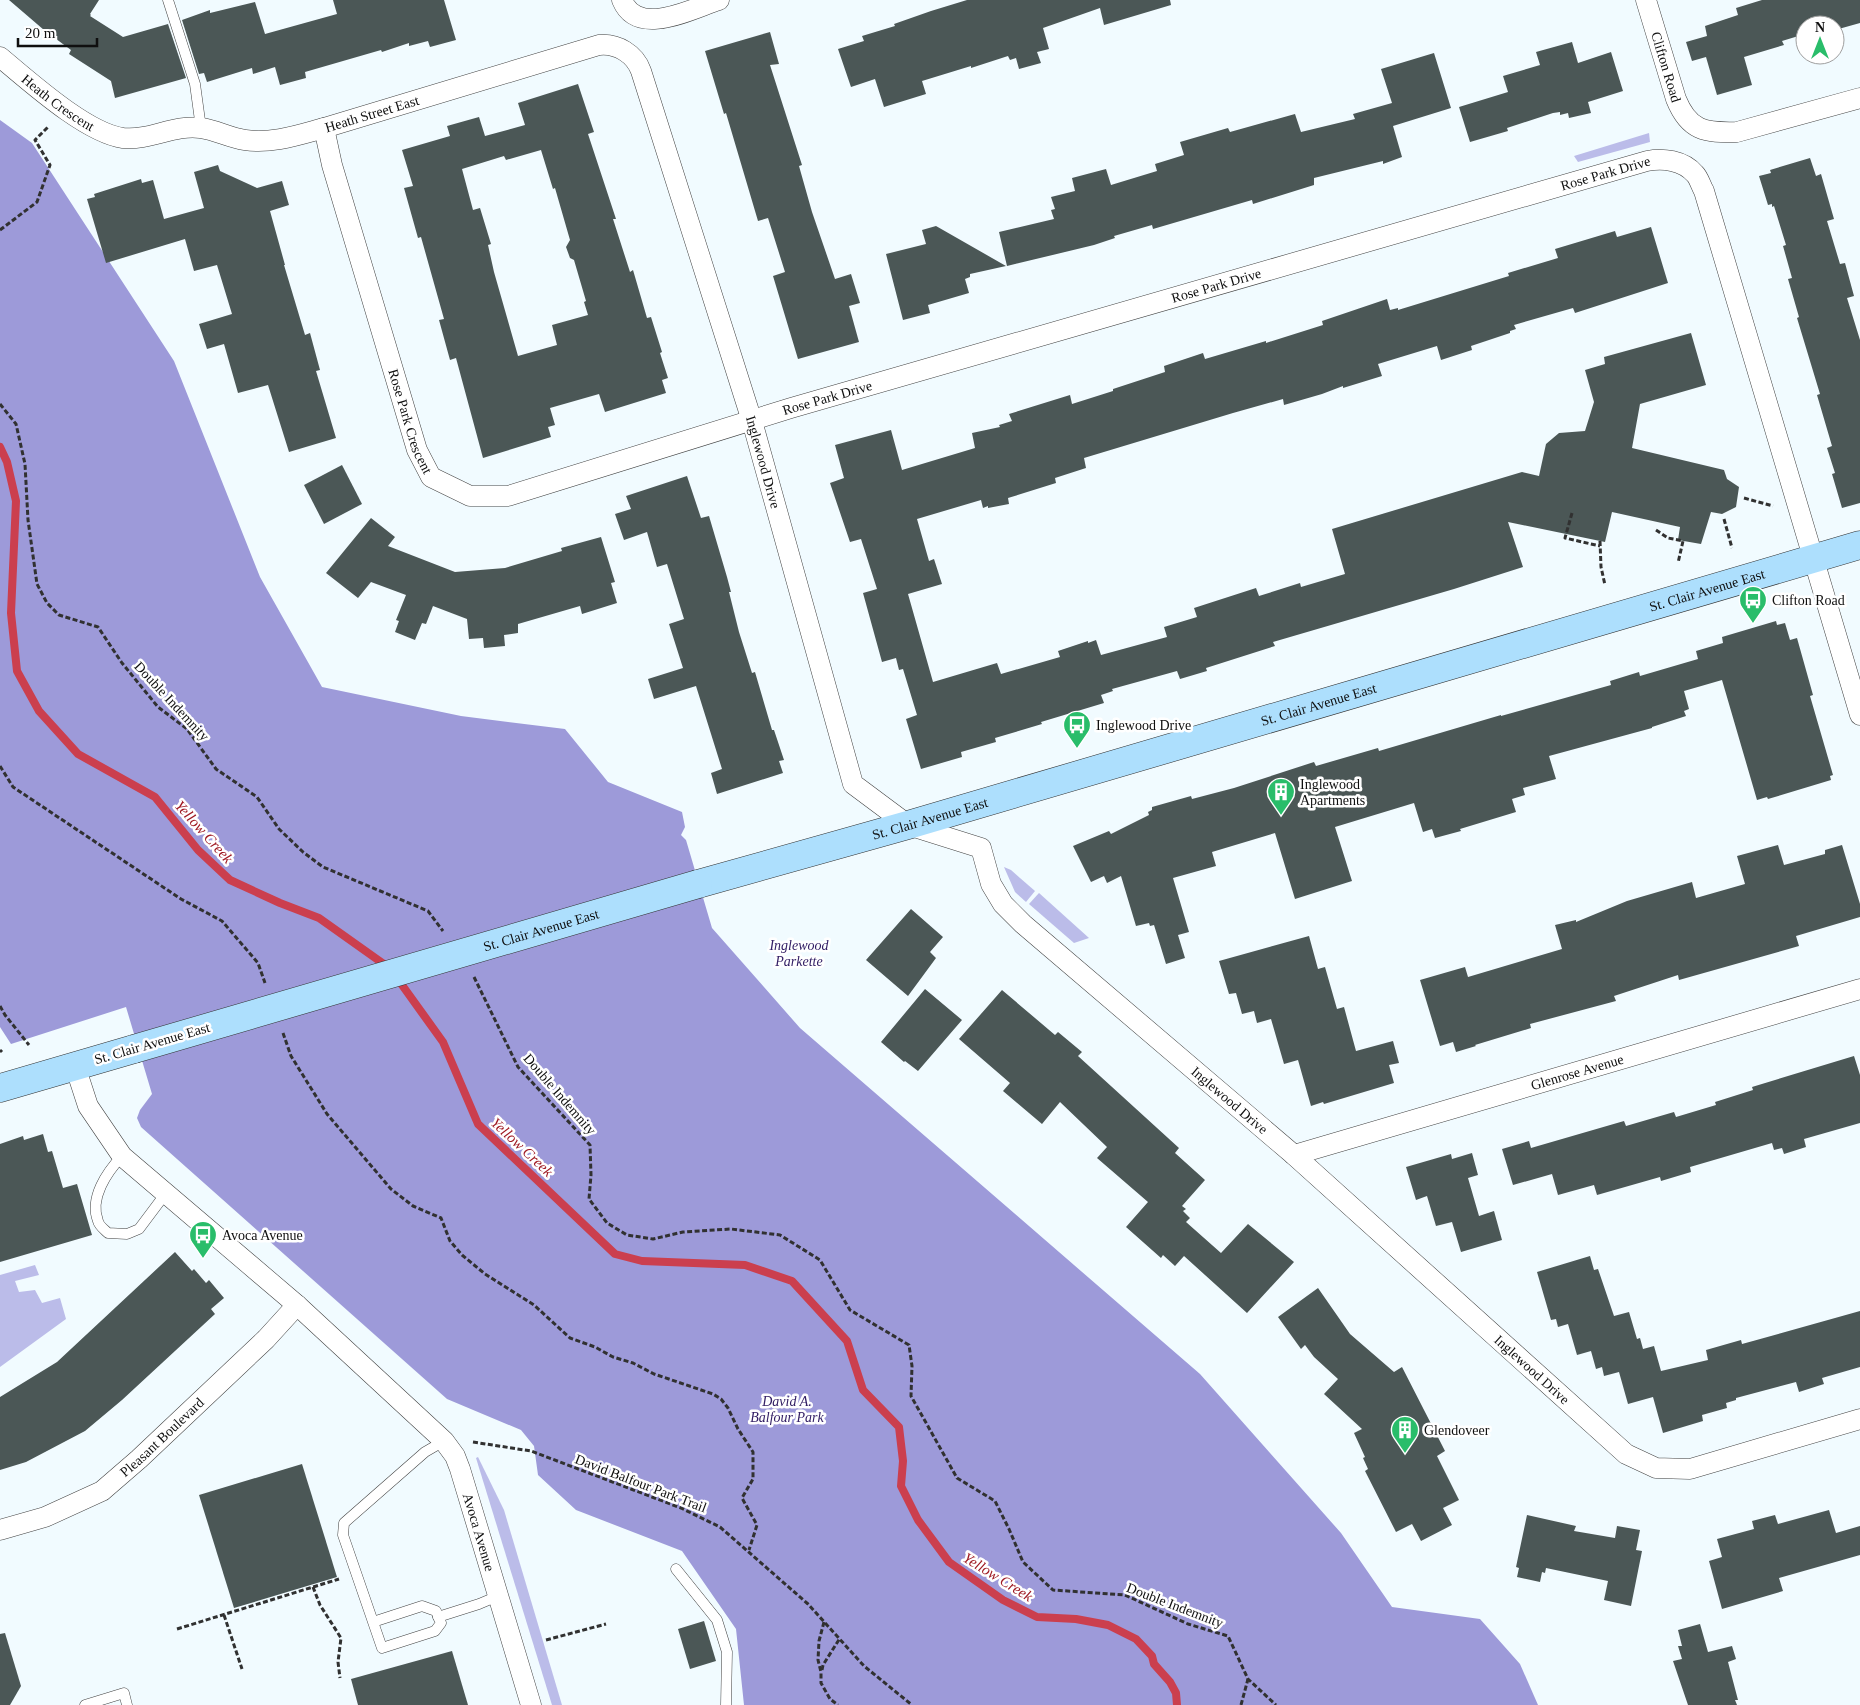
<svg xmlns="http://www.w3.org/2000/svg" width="1860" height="1705" font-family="Georgia,serif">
<rect width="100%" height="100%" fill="#f1fbff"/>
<!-- green -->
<g fill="#bbbce9">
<polygon points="1649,133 1650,142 1578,162 1574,156"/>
<polygon points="1004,867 1011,870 1035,891 1026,902 1015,892"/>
<polygon points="1039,893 1089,938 1074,943 1029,904"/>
<polygon points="35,1265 39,1275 15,1281 19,1292 35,1290 42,1303 60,1298 66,1319 0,1367 0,1275"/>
<polygon points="478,1457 504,1510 562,1705 552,1705 476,1458"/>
</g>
<!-- forest -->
<polygon fill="#9d9ad9" points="0,120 32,143 174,361 260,577 322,687 461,716 565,729 608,782 682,812 685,827 681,835 686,840 712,928 800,1028 1200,1374 1341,1533 1392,1607 1480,1619 1520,1664 1538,1705 744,1705 736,1629 682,1551 576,1510 538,1475 534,1446 521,1430 447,1399 141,1127 137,1118 140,1110 152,1094 126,1007 11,1044 0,1027"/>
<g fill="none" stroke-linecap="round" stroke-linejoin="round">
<!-- stream -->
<g stroke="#cb3f4e" stroke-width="8">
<polyline points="0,447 7,462 16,501 11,613 17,671 39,711 78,754 155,797 198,850 230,880 280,903 319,918 388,967"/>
<polyline points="397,978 443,1042 478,1124 615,1254 642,1261 745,1265 792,1281 847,1341 863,1390 899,1427 903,1461 901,1486 918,1520 949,1562 1003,1600 1037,1617 1076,1619 1108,1625 1136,1639 1152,1656 1154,1664 1170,1682 1176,1693 1177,1705"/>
</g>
</g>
<!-- building -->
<g fill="#4b5756" fill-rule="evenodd">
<polygon points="9,0 99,0 90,14 91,15 90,16 123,37 168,24 186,78 115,98 111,81 69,54 71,50 44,30"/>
<polygon points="333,0 444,0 456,40 430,47 428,41 409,46 409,43 382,52 381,50 305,72 306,78 280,85 275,67 253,74 252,68 207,82 204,73 199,74 182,20 210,10 210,13 255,2 265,34 337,14"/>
<polygon points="967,0 1170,0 1171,5 1104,25 1100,8 1043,28 1049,49 1037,52 1041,63 1019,69 1016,58 1010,60 1008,56 971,68 971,66 922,81 926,94 884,107 875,79 851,87 838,49 864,41 862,36 895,26 894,24 931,11"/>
<polygon points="1762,0 1860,0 1860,23 1835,30 1835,24 1805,25 1805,34 1782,41 1784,45 1744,57 1752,85 1717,95 1706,57 1692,61 1686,42 1707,36 1705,26 1738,15 1736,8"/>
<polygon points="770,32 779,64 770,65 802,165 799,166 812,212 835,279 851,274 860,303 849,306 859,342 798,359 773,276 785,272 768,218 758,221 726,113 724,114 705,51"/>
<polygon points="1572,42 1578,63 1611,52 1623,91 1588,102 1591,113 1569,118 1568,113 1560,115 1560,112 1553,113 1507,128 1508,131 1470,142 1459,107 1508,92 1503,76 1540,65 1536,52"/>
<polygon points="1434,53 1451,108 1393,126 1402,157 1383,164 1383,161 1314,178 1314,185 1253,204 1252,200 1153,229 1152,225 1114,236 1115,238 1094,245 1007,266 999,232 1054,219 1051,210 1055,209 1051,197 1075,191 1072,178 1106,169 1111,185 1157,171 1155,164 1184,155 1180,142 1228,128 1230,132 1295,114 1301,132 1355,119 1353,114 1392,103 1381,69"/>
<path d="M578 84 594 132 588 134 616 219H613L630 272 633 270 647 318 651 317 662 352 660 353 668 378 662 380 666 393 605 412 599 394 550 408 555 425 548 427 551 437 483 458 456 358 450 360 439 320 444 319 421 237 418 238 404 188 413 186 402 150 450 136 447 126 479 117 485 136 525 125 518 103ZM541 150 553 189 555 188 570 240 566 247 570 258 574 260 586 301 584 302 588 315 552 325 557 345 518 356 494 272 488 245 491 244 480 208 473 210 462 169 504 156 506 160Z"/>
<polygon points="1810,158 1816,176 1821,174 1834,219 1827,221 1840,264 1845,263 1854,296 1847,298 1860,340 1860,503 1842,508 1832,474 1835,473 1827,448 1832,446 1817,395 1820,394 1797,318 1799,317 1788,279 1792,278 1783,246 1786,245 1774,206 1772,207 1772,204 1768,205 1759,176 1771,173 1770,170"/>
<polygon points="218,165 220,171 257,188 282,181 289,205 270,211 285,265 284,265 305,335 310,333 320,370 316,371 336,438 289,452 268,385 238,393 224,344 207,349 199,324 232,314 217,265 194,271 185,239 106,263 87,199 95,197 94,194 141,179 142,183 153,180 164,219 204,208 194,172"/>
<polygon points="936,226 1006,266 970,274 970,277 965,279 969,293 928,305 930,313 903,320 886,254 926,244 922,230"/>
<polygon points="1651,227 1668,283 1575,313 1573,308 1514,325 1516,329 1510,331 1510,333 1471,346 1472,350 1441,360 1437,346 1378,364 1382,376 1343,388 1343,386 1322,394 1284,405 1283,399 1233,413 1084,458 1086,468 1055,478 1056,483 1008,498 1009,504 988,508 988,506 983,508 981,500 917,519 929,561 934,559 942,584 908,594 933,682 997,663 1001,674 1060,657 1058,651 1088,641 1088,643 1096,640 1101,655 1167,637 1164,627 1197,617 1194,608 1256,588 1259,596 1300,583 1301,587 1345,574 1332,529 1522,472 1539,476 1546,444 1559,433 1585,431 1594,402 1585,370 1605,364 1604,357 1691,333 1706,385 1640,404 1632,448 1724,470 1727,479 1739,487 1736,507 1722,514 1711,512 1701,544 1678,540 1680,527 1612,512 1605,542 1508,522 1523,567 1454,589 1273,642 1275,646 1206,668 1207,671 1180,679 1177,671 1112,689 1113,691 1101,695 1104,703 1041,722 1042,724 995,738 996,742 961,752 962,757 921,769 906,719 917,715 903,669 899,670 896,658 882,662 863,593 877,589 861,539 850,542 830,483 844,478 835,445 891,430 902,470 975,448 972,433 1000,427 999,425 1012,421 1009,414 1070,395 1072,404 1113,391 1113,389 1165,372 1164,366 1203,353 1205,359 1266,341 1266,343 1323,325 1322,321 1387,299 1390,310 1398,308 1398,310 1509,276 1508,273 1558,258 1555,249 1615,231 1617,237"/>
<polygon points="342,465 362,504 324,524 304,485"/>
<polygon points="687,476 701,518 709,516 727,577 731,592 729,592 739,632 752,673 755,672 772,730 774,730 784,760 779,761 783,773 717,794 711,773 722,769 696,686 654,699 648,679 683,668 669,624 684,619 667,564 657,567 647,532 624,540 615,514 631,509 626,496"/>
<polygon points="371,518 395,537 388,546 455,572 505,568 562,551 561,548 601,537 615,582 611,583 617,603 582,614 580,606 518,624 518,633 504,635 505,646 484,648 483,638 469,639 467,619 433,606 426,624 422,623 415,640 395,632 399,621 396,620 406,595 371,582 358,598 326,573"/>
<polygon points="1776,621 1777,625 1785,623 1790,640 1797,638 1813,695 1810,696 1833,775 1830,776 1831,780 1768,799 1767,797 1757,800 1722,680 1684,691 1689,709 1684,711 1686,716 1652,727 1652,728 1549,756 1556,779 1523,788 1525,795 1512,799 1516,812 1460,829 1461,831 1435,838 1432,829 1423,832 1414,803 1335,827 1352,881 1295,899 1275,833 1212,852 1216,866 1173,878 1189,932 1178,935 1185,958 1166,964 1154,925 1150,926 1149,923 1136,926 1121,876 1107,883 1104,876 1091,882 1073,846 1109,831 1111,834 1149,815 1148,812 1152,810 1152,807 1191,796 1192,799 1234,788 1314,762 1316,766 1378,748 1379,751 1501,715 1501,716 1611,685 1610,681 1639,672 1640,676 1698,659 1696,651 1723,643 1722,637"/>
<polygon points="1778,845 1784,865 1825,854 1825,850 1842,845 1860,904 1860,917 1796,936 1799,946 1679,980 1678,975 1614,996 1616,1001 1530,1024 1531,1028 1475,1045 1476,1046 1456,1052 1453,1042 1440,1046 1420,980 1465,967 1468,977 1562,949 1555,925 1576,920 1576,922 1627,901 1692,882 1696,898 1745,884 1737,856"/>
<polygon points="911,909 943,937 930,952 936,958 908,996 866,960"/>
<polygon points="1309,936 1318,969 1325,967 1337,1009 1344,1007 1356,1051 1393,1041 1399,1063 1389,1065 1394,1083 1324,1104 1323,1102 1311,1106 1298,1060 1284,1064 1271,1019 1257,1023 1254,1011 1242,1014 1236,993 1229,994 1219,961"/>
<polygon points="925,989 962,1020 918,1071 905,1061 904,1062 881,1042"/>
<polygon points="1002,990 1055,1035 1058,1032 1082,1052 1078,1056 1179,1148 1175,1153 1205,1180 1182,1206 1186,1209 1183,1211 1190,1218 1186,1222 1221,1253 1248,1224 1294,1262 1247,1313 1184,1256 1175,1266 1163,1255 1161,1258 1126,1227 1148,1202 1097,1158 1107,1147 1060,1102 1042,1124 1003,1091 1010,1083 959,1039"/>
<polygon points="1854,1056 1860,1075 1860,1123 1804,1139 1806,1147 1784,1154 1782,1148 1774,1150 1772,1143 1690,1167 1691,1172 1661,1181 1660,1177 1597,1195 1594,1185 1558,1195 1552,1174 1513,1185 1502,1149 1529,1141 1531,1148 1624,1121 1626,1126 1674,1112 1676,1117 1716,1105 1715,1102 1753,1090 1752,1087"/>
<polygon points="43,1134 48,1152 52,1151 63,1188 77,1184 92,1235 0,1262 0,1144 23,1136 24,1140"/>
<polygon points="1472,1153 1478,1175 1468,1178 1479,1216 1494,1211 1502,1240 1461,1252 1452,1222 1436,1226 1427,1196 1416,1200 1406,1167 1451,1154 1452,1159"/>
<polygon points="175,1252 192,1271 194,1269 206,1283 209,1280 224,1298 211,1309 215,1314 122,1400 85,1431 26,1462 0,1470 0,1397 57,1362"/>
<polygon points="1590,1256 1594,1270 1598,1269 1614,1316 1629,1312 1637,1339 1640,1338 1643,1349 1654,1346 1661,1371 1708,1360 1706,1350 1741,1340 1742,1344 1753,1341 1860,1311 1860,1367 1822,1378 1824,1384 1799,1392 1796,1382 1736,1398 1736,1400 1726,1403 1727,1408 1702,1415 1703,1421 1663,1433 1653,1397 1628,1404 1619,1372 1604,1376 1602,1367 1596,1369 1591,1351 1577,1355 1568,1324 1558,1327 1556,1319 1551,1320 1537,1272"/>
<polygon points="1318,1288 1350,1334 1394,1372 1402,1367 1445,1451 1437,1456 1459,1500 1443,1508 1452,1525 1421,1541 1412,1524 1396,1532 1365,1471 1368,1469 1363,1458 1365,1457 1354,1433 1362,1429 1324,1394 1338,1379 1314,1357 1305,1345 1301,1349 1278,1317"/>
<polygon points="302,1464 337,1577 234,1608 199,1495"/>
<polygon points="1829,1510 1836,1533 1860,1526 1860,1555 1779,1578 1783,1591 1722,1609 1709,1561 1722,1557 1717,1539 1754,1529 1752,1521 1775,1515 1778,1524"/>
<polygon points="1527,1515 1576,1526 1574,1531 1615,1538 1617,1526 1640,1530 1636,1550 1642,1551 1631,1606 1604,1600 1608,1581 1546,1568 1545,1573 1542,1572 1540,1582 1517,1577 1519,1568 1516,1567"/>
<polygon points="704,1621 716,1661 690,1669 678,1629"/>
<polygon points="1700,1624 1708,1652 1732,1646 1736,1659 1728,1662 1738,1700 1735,1700 1737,1705 1688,1705 1673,1661 1682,1659 1678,1646 1682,1646 1678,1630"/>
<polygon points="5,1633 21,1686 10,1705 0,1705 0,1634"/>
<polygon points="452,1651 468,1705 358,1705 351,1679"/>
</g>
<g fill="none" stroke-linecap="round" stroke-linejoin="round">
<defs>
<g id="lane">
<polyline points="168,0 195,84 201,128"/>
<path d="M122 1156C107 1172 89 1198 98 1221 99 1226 105 1230 108 1233L127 1234 139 1229 166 1193"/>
<polyline points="676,1569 717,1620 727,1652 726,1705"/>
<polyline points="438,1617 479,1604 498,1596"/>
<polyline points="373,1622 422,1606 436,1611 441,1623 435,1631 382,1648 343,1535 344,1523 425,1452 444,1441"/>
<polyline points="85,1705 124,1693 127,1705"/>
</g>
<g id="street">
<path d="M622 0C638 38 691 9 719 0"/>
<path id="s1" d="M1646 0 1676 99C1689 131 1705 133 1737 132L1860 98"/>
<path id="s2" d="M0 57C29 81 86 133 123 138 150 141 174 124 201 128 216 130 230 138 245 140 272 144 298 135 324 128L599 45C617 43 635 54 641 71L752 421 853 784 908 825 981 848 991 884 1003 904 1023 924 1294 1155 1626 1454 1656 1468 1690 1469 1860 1419"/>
<path id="s3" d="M324 128 332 165 417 450 431 477 470 496H508L791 408 1647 161C1663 158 1683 160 1695 174 1699 178 1701 186 1704 191L1860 715"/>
<path id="s4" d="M75 1066 88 1106 122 1156 297 1305 444 1441 455 1456 460 1469 531 1705"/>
<path id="s5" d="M1294 1155 1860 989"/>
<path id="s6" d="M0 1530 45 1517 102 1491 139 1459 266 1339 297 1305"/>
</g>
<g id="secondary">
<path id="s7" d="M698 884 908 825 1860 545"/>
<polyline points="0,1088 134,1049"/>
</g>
</defs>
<!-- lane casing -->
<use href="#lane" stroke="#424242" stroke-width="11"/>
<!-- street casing -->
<use href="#street" stroke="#424242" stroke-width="21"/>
<!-- secondary casing -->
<use href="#secondary" stroke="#313131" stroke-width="29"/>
<!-- path -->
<g stroke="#313131" stroke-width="3" stroke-dasharray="5 2.5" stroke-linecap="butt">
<polyline points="0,230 37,202 50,165 35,140 49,126"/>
<polyline points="0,404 16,424 25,464 28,520 37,584 47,603 59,615 98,627 122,663 158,707 187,729 216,769 257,797 279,829 303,852 323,867 428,911 443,931"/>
<polyline points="1744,498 1773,506"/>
<polyline points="1572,513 1565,538 1600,546"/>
<polyline points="1724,519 1732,548"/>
<polyline points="1656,530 1668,538 1683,541 1678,563"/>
<polyline points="1600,541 1601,567 1605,585"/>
<polyline points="0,766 13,787 181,899 222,921 258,963 265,983"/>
<polyline points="474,977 518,1067 590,1145 591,1175 589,1199 607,1223 627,1235 653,1239 683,1232 731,1229 780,1235 820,1260 850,1310 909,1345 912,1366 911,1396 957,1478 995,1501 1009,1529 1023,1562 1053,1590 1125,1595 1188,1624 1228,1636 1248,1679 1276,1705"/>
<polyline points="0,1006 5,1015 29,1045"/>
<polyline points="283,1033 291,1056 327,1114 391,1189 413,1206 441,1218 450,1241 462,1255 485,1274 534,1305 570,1338 595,1347 613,1357 633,1363 654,1374 713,1394 721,1399 728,1408 738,1429 753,1452 753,1479 742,1498 757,1525 749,1550"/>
<polyline points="0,1050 2,1052"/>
<polyline points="473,1442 531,1451 681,1508 720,1527 808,1604 864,1666 912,1705"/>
<polyline points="313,1587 320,1605 341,1638 338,1662 340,1678"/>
<polyline points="224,1615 242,1669"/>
<polyline points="824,1622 819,1641 818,1660 821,1672 821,1683 830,1699 838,1705"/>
<polyline points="177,1629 339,1579"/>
<polyline points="546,1640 606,1624"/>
<polyline points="822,1670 823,1665 840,1638"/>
<polyline points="1241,1705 1248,1679"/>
</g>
<!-- lane -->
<use href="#lane" stroke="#fff" stroke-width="10"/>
<!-- street -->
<use href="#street" stroke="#fff" stroke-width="20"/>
<!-- secondary -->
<use href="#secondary" stroke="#addffd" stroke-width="28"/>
<defs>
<g id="secondary-bridge">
<path id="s8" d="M134 1049 698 884"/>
</g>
</defs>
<!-- secondary-bridge casing -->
<use href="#secondary-bridge" stroke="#313131" stroke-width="29" stroke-linecap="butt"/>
<!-- secondary-bridge -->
<use href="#secondary-bridge" stroke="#addffd" stroke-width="28"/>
</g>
<!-- icons -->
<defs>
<symbol id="bus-pin" viewBox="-11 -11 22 30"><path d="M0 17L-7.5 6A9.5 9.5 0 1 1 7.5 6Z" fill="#29bd6a" stroke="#fff"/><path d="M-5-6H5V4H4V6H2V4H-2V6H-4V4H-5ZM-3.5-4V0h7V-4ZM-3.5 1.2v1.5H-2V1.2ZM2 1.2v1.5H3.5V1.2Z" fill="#fff"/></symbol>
<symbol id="building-pin" viewBox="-11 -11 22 30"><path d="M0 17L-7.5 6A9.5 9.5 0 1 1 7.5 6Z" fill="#29bd6a" stroke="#fff"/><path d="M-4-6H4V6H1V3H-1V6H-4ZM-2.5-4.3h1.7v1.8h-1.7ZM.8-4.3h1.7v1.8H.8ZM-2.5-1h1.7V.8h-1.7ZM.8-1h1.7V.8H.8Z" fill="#fff"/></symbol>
</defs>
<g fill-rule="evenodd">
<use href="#bus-pin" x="1737" y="584" width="32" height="43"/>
<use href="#bus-pin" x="1061" y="709" width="32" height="43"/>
<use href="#building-pin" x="1265" y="776" width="32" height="43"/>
<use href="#bus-pin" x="187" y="1219" width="32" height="43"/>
<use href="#building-pin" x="1389" y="1414" width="32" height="43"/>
</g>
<g text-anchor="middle" stroke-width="5" stroke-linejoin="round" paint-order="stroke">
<!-- street labels -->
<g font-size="14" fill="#0f0f0f" stroke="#fff">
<text dy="5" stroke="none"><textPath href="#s1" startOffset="70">Clifton Road</textPath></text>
<text dy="5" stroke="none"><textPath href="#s2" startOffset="74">Heath Crescent</textPath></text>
<text dy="5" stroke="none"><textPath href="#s2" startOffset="404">Heath Street East</textPath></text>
<text dy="5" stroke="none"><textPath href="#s3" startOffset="1591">Rose Park Drive</textPath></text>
<text dy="5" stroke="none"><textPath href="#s3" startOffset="1186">Rose Park Drive</textPath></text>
<text dy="5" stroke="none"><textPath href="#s3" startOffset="781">Rose Park Drive</textPath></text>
<text dy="5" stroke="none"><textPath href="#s3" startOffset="306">Rose Park Crescent</textPath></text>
<text dy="5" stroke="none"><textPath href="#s2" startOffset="1104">Inglewood Drive</textPath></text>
<text dy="5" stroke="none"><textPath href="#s7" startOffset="1051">St. Clair Avenue East</textPath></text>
<text transform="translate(172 701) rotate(47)" y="5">Double Indemnity</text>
<text dy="5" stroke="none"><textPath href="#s7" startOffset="646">St. Clair Avenue East</textPath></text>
<text dy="5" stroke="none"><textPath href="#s7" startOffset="241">St. Clair Avenue East</textPath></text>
<text dy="5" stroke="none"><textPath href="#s8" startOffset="424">St. Clair Avenue East</textPath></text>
<text transform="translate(152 1043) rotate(-16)" y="5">St. Clair Avenue East</text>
<text dy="5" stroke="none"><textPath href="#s5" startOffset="295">Glenrose Avenue</textPath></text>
<text transform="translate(560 1094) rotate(49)" y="5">Double Indemnity</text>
<text dy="5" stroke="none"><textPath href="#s2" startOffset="1944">Inglewood Drive</textPath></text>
<text dy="5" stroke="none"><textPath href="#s2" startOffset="2349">Inglewood Drive</textPath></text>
<text dy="5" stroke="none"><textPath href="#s6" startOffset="190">Pleasant Boulevard</textPath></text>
<text transform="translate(641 1483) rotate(21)" y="5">David Balfour Park Trail</text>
<text dy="5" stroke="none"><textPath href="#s4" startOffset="631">Avoca Avenue</textPath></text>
<text transform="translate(1175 1605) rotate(21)" y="5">Double Indemnity</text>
</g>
<!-- poi labels -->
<g font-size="14" fill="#0f0f0f" stroke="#fff" text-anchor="start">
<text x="1772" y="605">Clifton Road</text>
<text x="1096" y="730">Inglewood Drive</text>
<text x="1300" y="789">Inglewood<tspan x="1300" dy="16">Apartments</tspan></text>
<text x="222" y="1240">Avoca Avenue</text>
<text x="1424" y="1435">Glendoveer</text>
</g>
<!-- park labels -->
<g font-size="14" font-style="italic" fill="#342066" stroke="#fff">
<text x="799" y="950">Inglewood<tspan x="799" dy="16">Parkette</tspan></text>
<text x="787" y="1406">David A.<tspan x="787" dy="16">Balfour Park</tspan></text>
</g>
<!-- water labels -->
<g font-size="15" font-style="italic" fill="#9f1a23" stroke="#fff">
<text transform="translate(204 832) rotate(48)" y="5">Yellow Creek</text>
<text transform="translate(522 1147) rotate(43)" y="5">Yellow Creek</text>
<text transform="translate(998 1577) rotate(32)" y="5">Yellow Creek</text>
</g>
</g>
<!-- north arrow -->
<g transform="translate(1820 40)"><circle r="24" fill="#ffffff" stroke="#9f9f9f"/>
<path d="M0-4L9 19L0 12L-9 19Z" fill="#29bd6a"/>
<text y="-8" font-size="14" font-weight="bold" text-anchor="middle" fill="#0f0f0f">N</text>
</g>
<!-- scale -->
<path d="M18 38v8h79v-8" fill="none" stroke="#0f0f0f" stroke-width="2.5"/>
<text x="25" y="38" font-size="15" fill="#0f0f0f" stroke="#ffffff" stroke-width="4" paint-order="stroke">20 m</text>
</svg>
